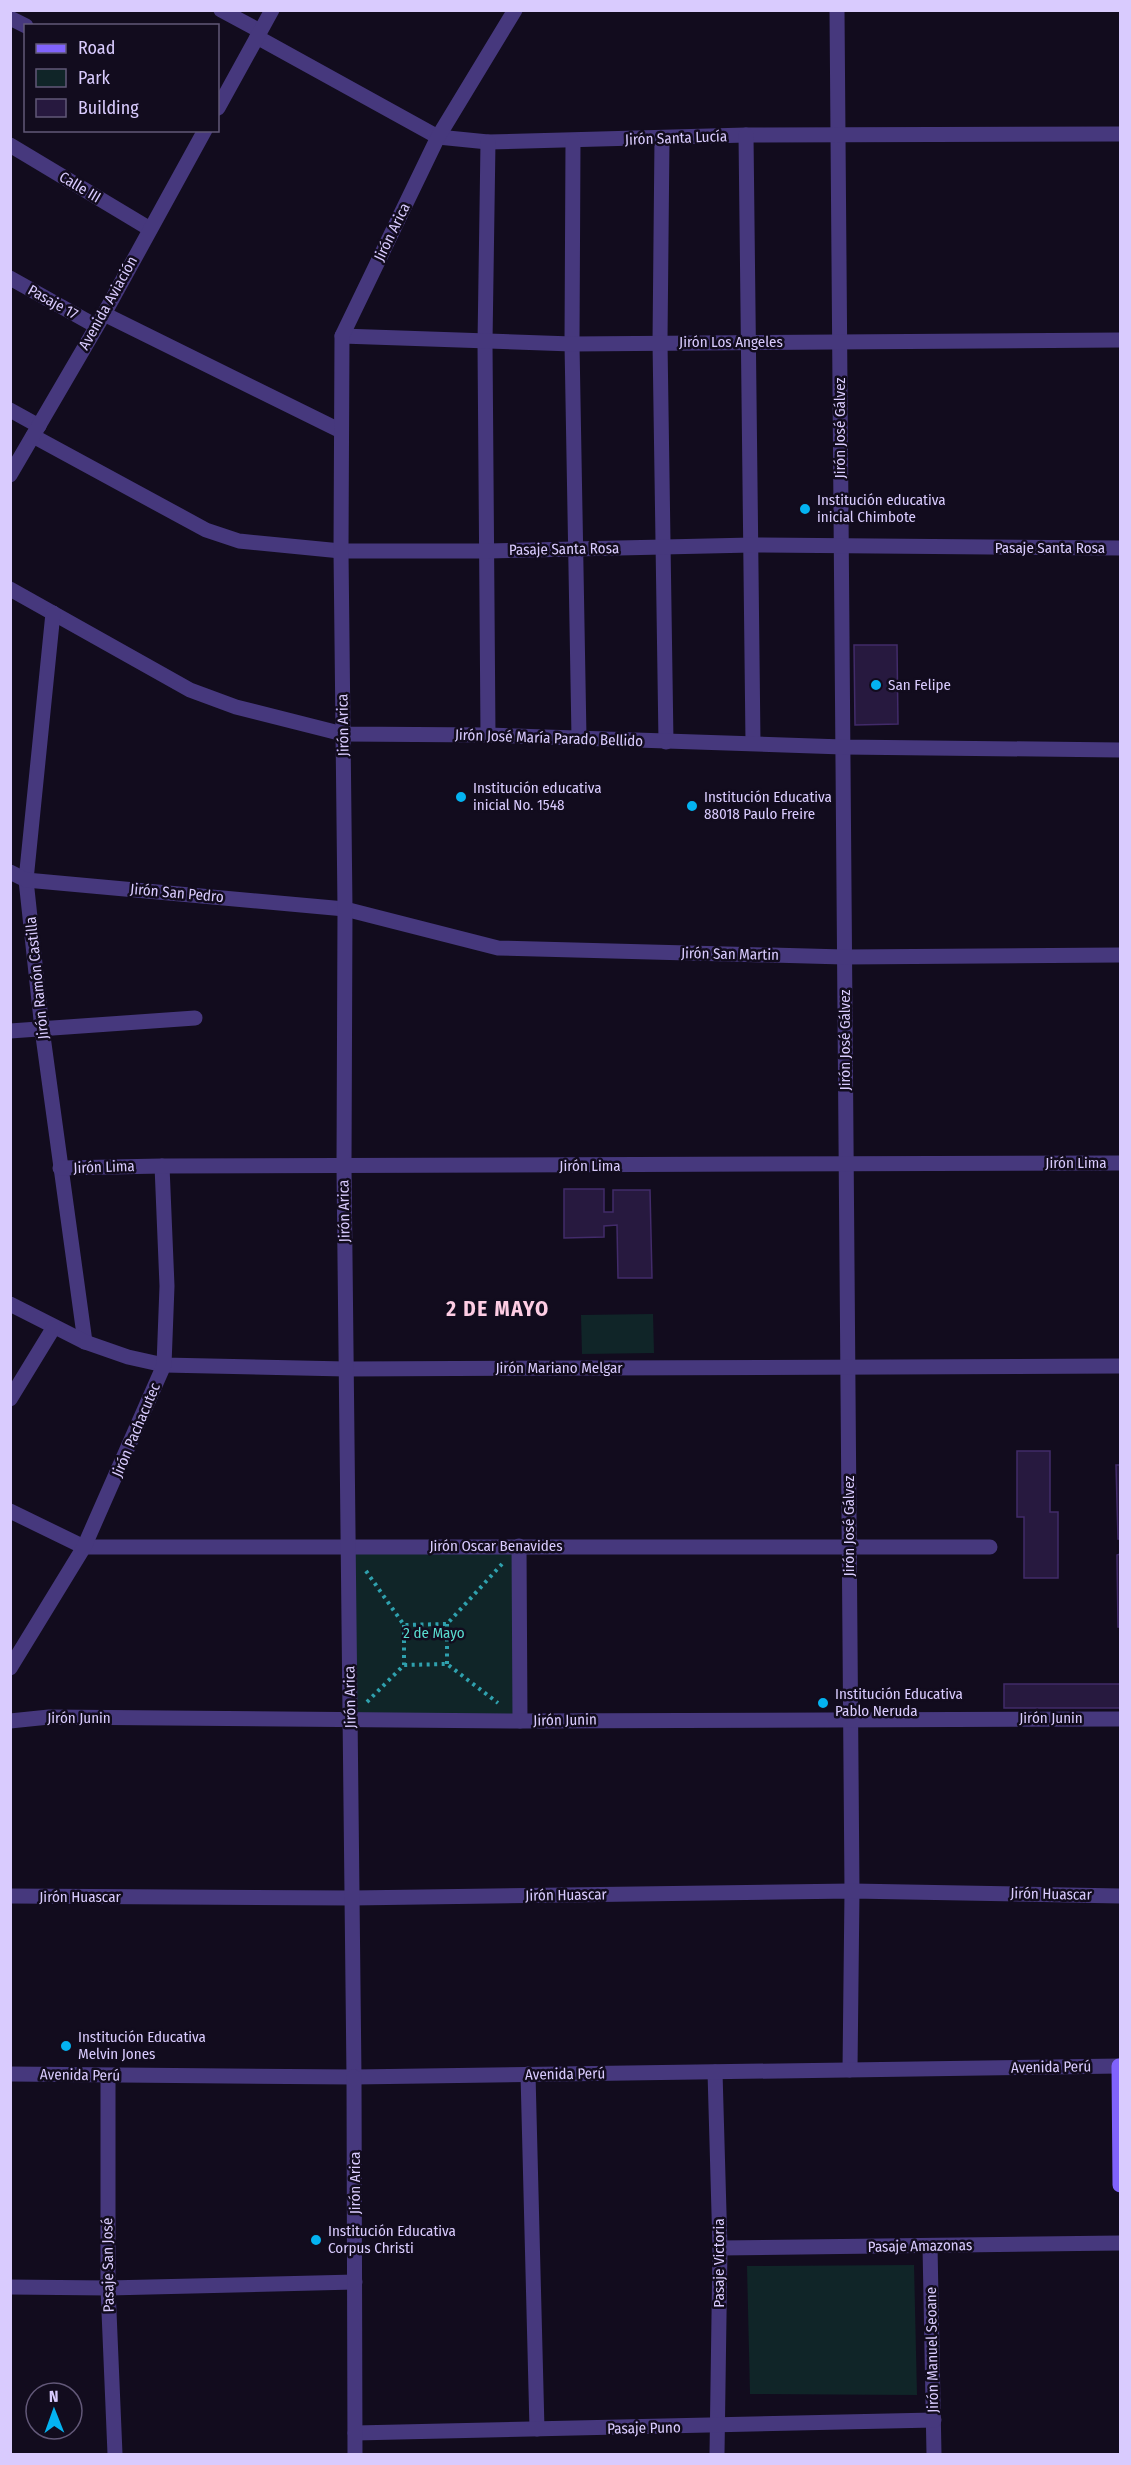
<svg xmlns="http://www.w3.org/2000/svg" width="1131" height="2465" font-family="'Fira Sans Condensed',sans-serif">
<rect width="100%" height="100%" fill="#120c1e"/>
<!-- green -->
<g fill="#102528">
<polygon points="653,1314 654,1353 582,1354 581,1315"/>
<polygon points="516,1549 515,1716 353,1717 351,1550"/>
<polygon points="914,2265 917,2395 750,2394 747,2266"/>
</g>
<!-- building -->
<g fill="#27193f" stroke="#422b6a" stroke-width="1.5">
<polygon points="854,645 897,645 898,724 855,725"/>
<polygon points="564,1189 604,1189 604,1212 613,1212 613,1190 650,1190 652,1278 618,1278 617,1225 604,1226 604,1237 564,1238"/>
<polygon points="1017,1451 1050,1451 1050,1512 1058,1512 1058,1578 1024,1578 1024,1517 1017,1517"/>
<polygon points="1116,1465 1120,1465 1120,1539 1118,1539"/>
<polygon points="1120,1554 1120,1627 1118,1627 1117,1555"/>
<rect x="1004" y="1684" width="116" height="24"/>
</g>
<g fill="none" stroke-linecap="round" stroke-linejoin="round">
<!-- path -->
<g stroke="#2fa1ae" stroke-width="4" stroke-dasharray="3 4.5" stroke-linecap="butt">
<polyline points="366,1571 404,1625 447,1624 502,1564"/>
<polyline points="404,1625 404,1665"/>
<polyline points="447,1664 447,1624"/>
<polyline points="367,1702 404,1665 447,1664 498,1703"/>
</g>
<!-- pedestrian -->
<g stroke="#46387d" stroke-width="15">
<polyline points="10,18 26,26"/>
<polyline points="10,278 96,326"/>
</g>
<!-- minor -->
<g stroke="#46387d" stroke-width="15">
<polyline points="221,10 260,31"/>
<polyline points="837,10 852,1891 850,2070"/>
<polyline points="257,37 438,137 488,142 746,135 1120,134"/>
<polyline points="746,135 753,743"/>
<polyline points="662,138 660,342 666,742"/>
<polyline points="573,141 572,344 579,737"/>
<polyline points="488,142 485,343 488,735"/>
<polyline points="10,145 150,229"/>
<polyline points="104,314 341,431"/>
<polyline points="342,336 572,344 1120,340"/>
<polyline points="10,410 39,426"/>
<polyline points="33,436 206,530 239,541 341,551 488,551 752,545 1120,548"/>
<polyline points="10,589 190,690 236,707 343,734 488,735 843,747 1120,750"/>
<polyline points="53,613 26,880 42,1029 85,1342"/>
<polyline points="10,872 26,880 345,909 498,948 844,957 1120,955"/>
<polyline points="10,1031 195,1018"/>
<polyline points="10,1304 85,1342 128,1357 164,1365 346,1369 1120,1366"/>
<polyline points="10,1399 54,1327"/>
<polyline points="10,1511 84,1547 990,1547"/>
<polyline points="519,1546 520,1721"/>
<polyline points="10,1668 84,1547 164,1365 167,1286 162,1166"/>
<polyline points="10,1721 49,1717 520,1721 1120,1719"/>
<polyline points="10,1896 352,1898 852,1891 1120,1896"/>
<polyline points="715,2072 720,2248 717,2454"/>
<polyline points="528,2074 537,2429"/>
<polyline points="108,2076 108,2288 115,2454"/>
<polyline points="354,2077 344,1167 345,909 341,551 342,336 438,137 515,10"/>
<polyline points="930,2246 934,2454"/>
<polyline points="720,2248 1120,2243"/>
<polyline points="10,2287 108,2288 355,2282"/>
<polyline points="355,2433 934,2420"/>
</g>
<!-- tertiary -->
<g stroke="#46387d" stroke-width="15">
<polyline points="218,108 272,10"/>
<polyline points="10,475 104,314 205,130"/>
<polyline points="60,1168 162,1166 1120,1163"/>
<polyline points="10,2074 354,2077 1120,2066"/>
<polyline points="354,2077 355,2454"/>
</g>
<!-- secondary -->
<polyline stroke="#8063fc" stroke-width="15" points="1119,2066 1120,2185"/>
</g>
<!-- markers -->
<g fill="#04b3f1" stroke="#120c1e" stroke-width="2">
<circle cx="805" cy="509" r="6"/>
<circle cx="876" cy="685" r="6"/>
<circle cx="461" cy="797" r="6"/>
<circle cx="692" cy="806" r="6"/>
<circle cx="823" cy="1703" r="6"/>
<circle cx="66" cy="2046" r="6"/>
<circle cx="316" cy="2240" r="6"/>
</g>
<g text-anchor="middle" stroke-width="5" stroke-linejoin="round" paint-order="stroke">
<!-- street labels -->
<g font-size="15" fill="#d9cbfe" stroke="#120c1e">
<text transform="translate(676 138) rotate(-2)" y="5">Jirón Santa Lucía</text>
<text transform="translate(80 187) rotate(31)" y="5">Calle III</text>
<text transform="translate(392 232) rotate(-64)" y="5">Jirón Arica</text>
<text transform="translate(53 302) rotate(29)" y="5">Pasaje 17</text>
<text transform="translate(108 303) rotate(-61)" y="5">Avenida Aviación</text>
<text x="731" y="347">Jirón Los Angeles</text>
<text transform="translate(840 428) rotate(-90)" y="5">Jirón José Gálvez</text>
<text x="1050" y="553">Pasaje Santa Rosa</text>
<text transform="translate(564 549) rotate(-1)" y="5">Pasaje Santa Rosa</text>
<text transform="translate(343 725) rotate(-91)" y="5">Jirón Arica</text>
<text transform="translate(549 738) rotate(2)" y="5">Jirón José María Parado Bellido</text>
<text transform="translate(177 893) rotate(5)" y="5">Jirón San Pedro</text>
<text transform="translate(730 954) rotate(1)" y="5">Jirón San Martin</text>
<text transform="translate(37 978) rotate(-96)" y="5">Jirón Ramón Castilla</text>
<text transform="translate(845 1040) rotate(-90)" y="5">Jirón José Gálvez</text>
<text x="1076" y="1168">Jirón Lima</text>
<text x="590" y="1171">Jirón Lima</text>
<text transform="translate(104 1167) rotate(-2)" y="5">Jirón Lima</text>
<text transform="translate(344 1211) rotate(-91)" y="5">Jirón Arica</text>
<text x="559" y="1373">Jirón Mariano Melgar</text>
<text transform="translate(136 1430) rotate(-67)" y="5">Jirón Pachacutec</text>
<text transform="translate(849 1526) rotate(-90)" y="5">Jirón José Gálvez</text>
<text x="496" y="1551">Jirón Oscar Benavides</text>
<text transform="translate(350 1697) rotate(-91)" y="5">Jirón Arica</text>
<text x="79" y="1723">Jirón Junin</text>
<text x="1051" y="1723">Jirón Junin</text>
<text transform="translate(565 1720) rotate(-1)" y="5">Jirón Junin</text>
<text transform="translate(1051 1894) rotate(1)" y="5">Jirón Huascar</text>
<text transform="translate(566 1895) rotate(-1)" y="5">Jirón Huascar</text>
<text x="80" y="1902">Jirón Huascar</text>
<text transform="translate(1051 2067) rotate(-1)" y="5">Avenida Perú</text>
<text transform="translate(565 2074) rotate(-1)" y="5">Avenida Perú</text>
<text transform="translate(80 2075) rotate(1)" y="5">Avenida Perú</text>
<text transform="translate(355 2183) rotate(-90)" y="5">Jirón Arica</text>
<text transform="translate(920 2246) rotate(-1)" y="5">Pasaje Amazonas</text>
<text transform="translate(719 2263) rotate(-90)" y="5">Pasaje Victoria</text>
<text transform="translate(108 2265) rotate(-91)" y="5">Pasaje San José</text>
<text transform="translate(932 2350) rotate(-91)" y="5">Jirón Manuel Seoane</text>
<text transform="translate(644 2428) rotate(-1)" y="5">Pasaje Puno</text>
</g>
<!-- poi labels -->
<g font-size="15" fill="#d9cbfe" stroke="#120c1e" text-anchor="start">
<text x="817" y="505">Institución educativa<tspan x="817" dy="17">inicial Chimbote</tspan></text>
<text x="888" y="690">San Felipe</text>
<text x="473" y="793">Institución educativa<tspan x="473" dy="17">inicial No. 1548</tspan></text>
<text x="704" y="802">Institución Educativa<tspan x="704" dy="17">88018 Paulo Freire</tspan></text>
<text x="835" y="1699">Institución Educativa<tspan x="835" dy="17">Pablo Neruda</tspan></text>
<text x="78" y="2042">Institución Educativa<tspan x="78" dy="17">Melvin Jones</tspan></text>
<text x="328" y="2236">Institución Educativa<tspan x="328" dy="17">Corpus Christi</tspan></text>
</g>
<!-- park labels -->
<g font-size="15" fill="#59dcd0" stroke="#120c1e">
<text x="434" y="1638">2 de Mayo</text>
</g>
<!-- district labels -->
<g font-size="21" font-weight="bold" letter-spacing="1.5" fill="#fecde4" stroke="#120c1e">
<text x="498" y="1316">2 DE MAYO</text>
</g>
</g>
<!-- border -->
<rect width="1131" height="2465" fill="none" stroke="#d9cbfe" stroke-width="24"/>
<!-- legend -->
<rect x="24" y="24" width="195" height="108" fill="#120c1e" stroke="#625878" stroke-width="1.5"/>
<rect x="36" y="44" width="30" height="9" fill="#8063fc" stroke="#625878" stroke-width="1.5"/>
<text x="78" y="54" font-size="18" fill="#d9cbfe">Road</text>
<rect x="36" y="69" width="30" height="18" fill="#102528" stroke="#625878" stroke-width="1.5"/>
<text x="78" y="84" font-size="18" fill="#d9cbfe">Park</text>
<rect x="36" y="99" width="30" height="18" fill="#27193f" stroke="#625878" stroke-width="1.5"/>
<text x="78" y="114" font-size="18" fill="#d9cbfe">Building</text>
<!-- north arrow -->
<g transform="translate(54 2411) rotate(359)"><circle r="28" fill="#120c1e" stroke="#625878" stroke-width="1.5"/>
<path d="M0-4.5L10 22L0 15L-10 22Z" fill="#04b3f1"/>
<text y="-9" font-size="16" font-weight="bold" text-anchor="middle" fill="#d9cbfe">N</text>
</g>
</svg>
